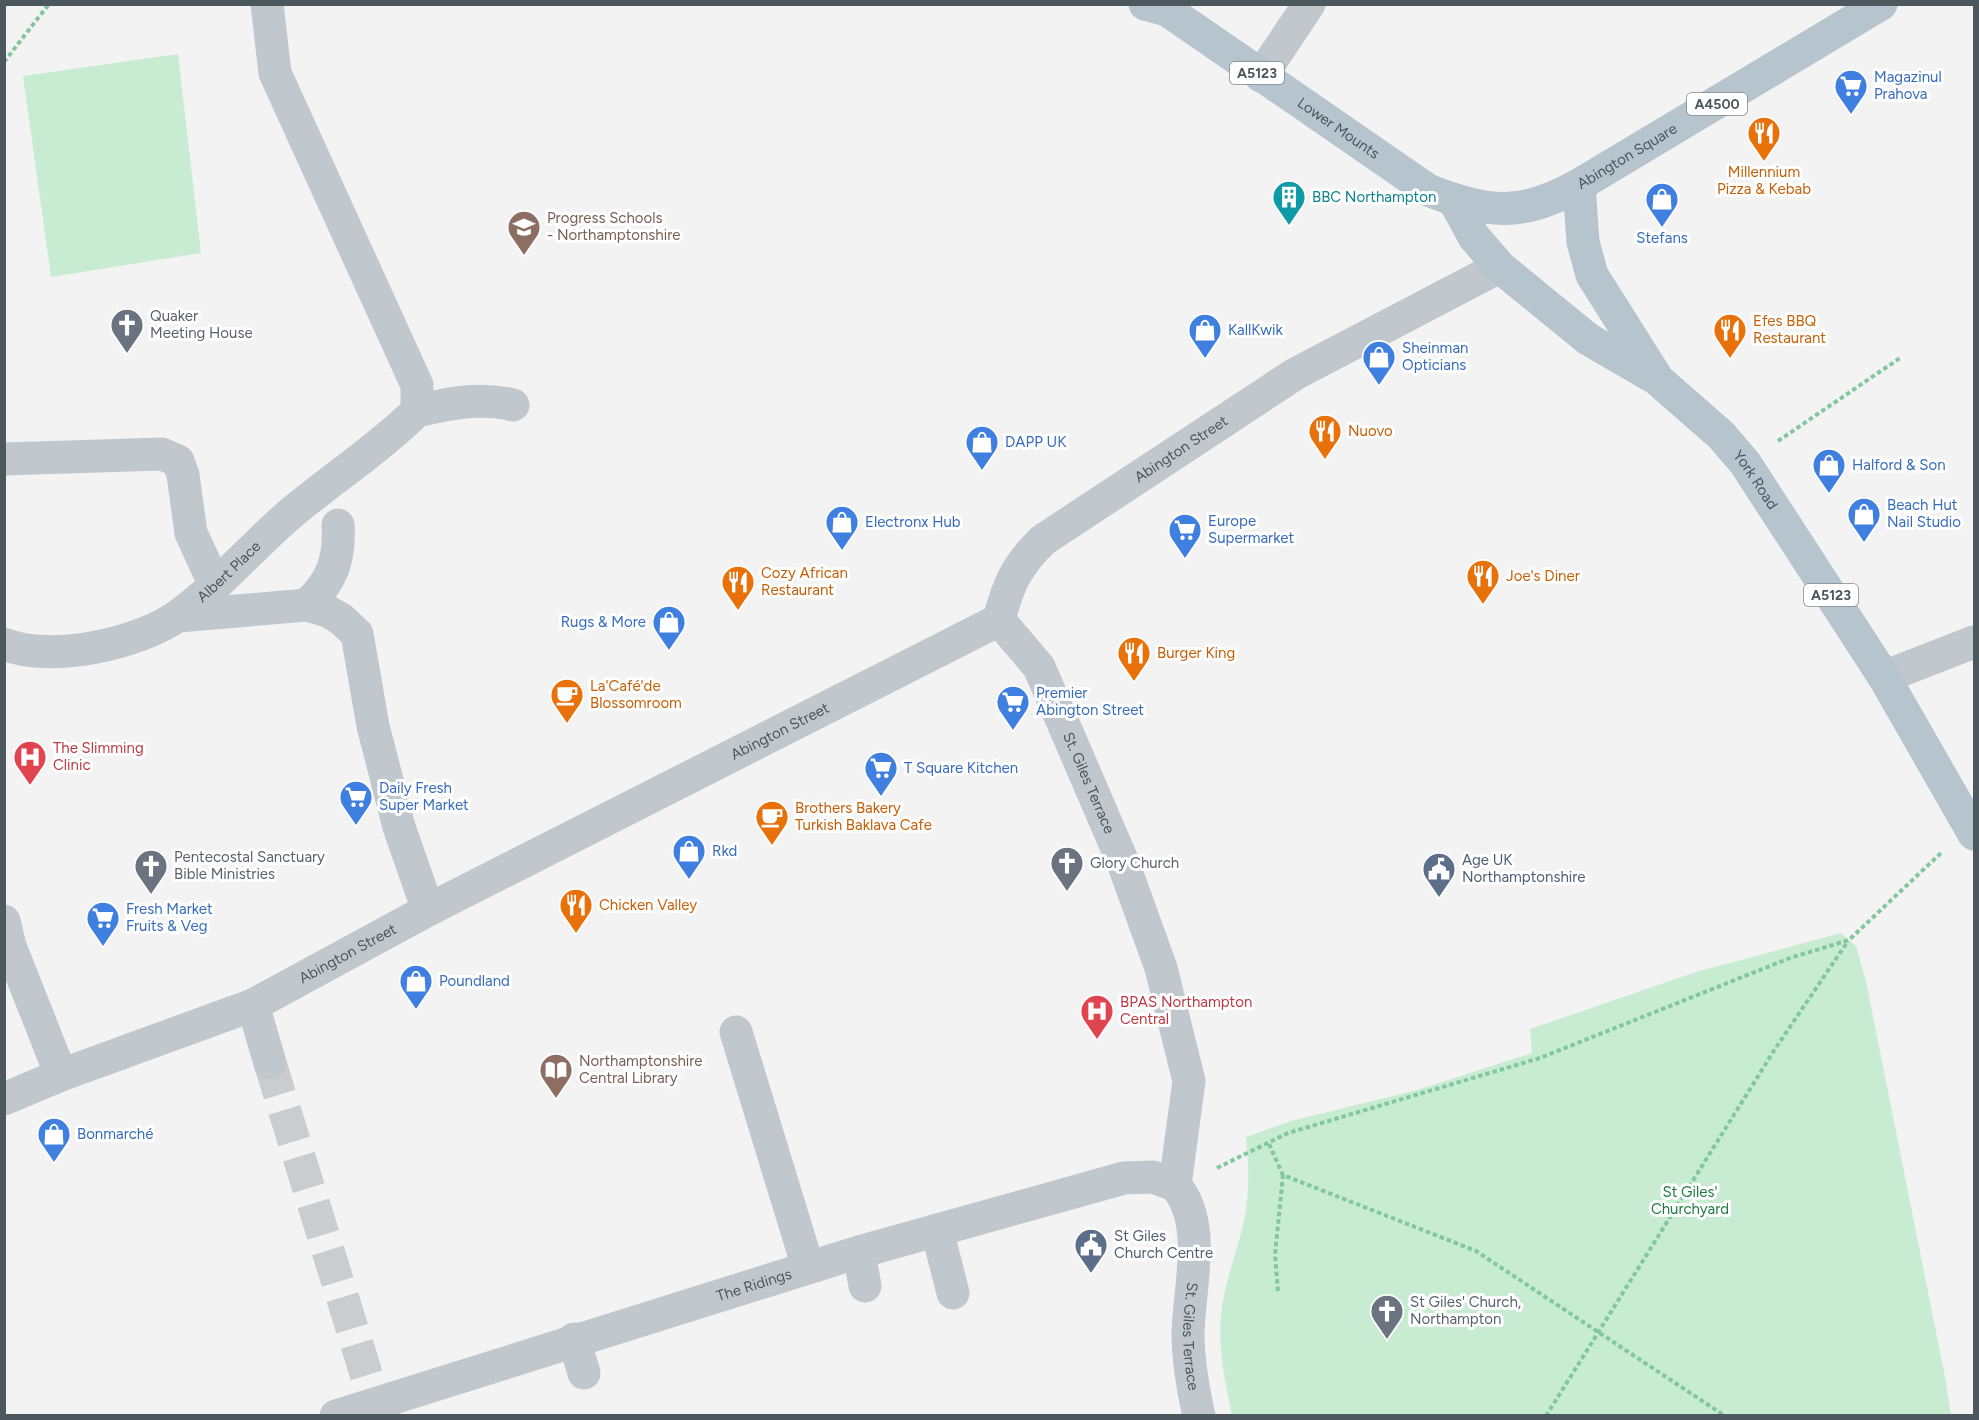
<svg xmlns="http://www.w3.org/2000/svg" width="1979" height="1420" font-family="Figtree,sans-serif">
<rect width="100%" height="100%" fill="#f4f3f3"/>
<!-- green -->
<g fill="#c7ecd1">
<polygon points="178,54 201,253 51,277 23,76"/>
<path d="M1841 933 1856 946 1866 981 1945 1377 1951 1415H1232C1225 1382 1218 1349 1221 1315 1224 1285 1235 1257 1242 1229 1250 1199 1249 1168 1246 1137L1291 1121 1417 1090 1532 1053 1530 1029 1696 972Z"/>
</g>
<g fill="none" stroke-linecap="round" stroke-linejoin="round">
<!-- minor-tunnel -->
<polyline stroke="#caccce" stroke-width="33" stroke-dasharray="33 16" stroke-linecap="butt" points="270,1063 368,1380"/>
<!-- path -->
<g stroke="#82c79d" stroke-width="4" stroke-dasharray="4.5 3" stroke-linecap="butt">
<polyline points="4,62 49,4"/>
<polyline points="1778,441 1900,358"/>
<polyline points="1269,1144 1283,1175 1476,1251 1725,1416"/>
<polyline points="1217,1168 1288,1133 1540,1058 1790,958 1849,940 1941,853"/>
<polyline points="1278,1291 1275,1255 1283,1175"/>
<polyline points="1546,1416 1775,1049 1848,941"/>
</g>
<!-- minor -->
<g stroke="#c0c8cd" stroke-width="33">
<polyline points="1261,76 1309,4"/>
<path d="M417 411C450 403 480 397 513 405"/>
<polyline points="4,459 162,454 178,461 183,475 191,533 214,583"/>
<path d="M338 525C340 560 332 581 307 605L327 611 341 619 357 634 373 726 399 827 428 910"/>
<polyline points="178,616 307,605"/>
<path id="s1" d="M999 620 1039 667 1122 860 1161 968 1189 1081 1175 1185C1208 1223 1189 1286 1188 1333 1188 1360 1193 1389 1199 1416"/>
<path id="s2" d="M4 644C51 663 139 644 179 615 218 587 253 546 290 514 332 479 378 449 417 411V385L275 73 267 4"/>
<polyline points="1884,677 1974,642"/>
<polyline points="4,921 10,946 61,1075"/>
<polyline points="253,1005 270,1063"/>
<polyline points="736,1032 808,1267"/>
<path id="s3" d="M4 1099 61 1075 253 1005 428 910 999 620C1008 585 1016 566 1043 540L1295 374 1488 273"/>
<polyline points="937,1230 953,1293"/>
<polyline points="859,1252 865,1286"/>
<polyline points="574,1339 584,1373"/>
<path id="s4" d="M336 1416 859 1252 1124 1178 1153 1177 1175 1185"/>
</g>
<!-- major -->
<g stroke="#b5c4cd" stroke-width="33">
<path id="s5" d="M1145 4 1167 10 1428 190C1488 214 1522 217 1579 185L1881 4"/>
<polyline points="1579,185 1583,242 1592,275 1655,375"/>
<path id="s6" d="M1454 200 1474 237 1501 268 1588 339 1657 379 1721 435 1745 463 1884 677 1974 834"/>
</g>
</g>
<!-- icons -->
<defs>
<symbol id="supermarket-pin" viewBox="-11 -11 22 30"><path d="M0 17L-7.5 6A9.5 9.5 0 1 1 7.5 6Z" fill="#3f7fe0" stroke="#fff"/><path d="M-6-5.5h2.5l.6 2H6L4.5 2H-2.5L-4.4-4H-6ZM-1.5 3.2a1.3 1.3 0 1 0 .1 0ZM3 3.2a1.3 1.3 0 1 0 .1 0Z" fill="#fff"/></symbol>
<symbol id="restaurant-pin" viewBox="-11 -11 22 30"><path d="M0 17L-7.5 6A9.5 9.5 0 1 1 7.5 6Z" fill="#e8710a" stroke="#fff"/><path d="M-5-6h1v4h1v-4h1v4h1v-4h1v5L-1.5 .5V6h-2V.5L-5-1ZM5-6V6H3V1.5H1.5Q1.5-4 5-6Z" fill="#fff"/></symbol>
<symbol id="building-pin" viewBox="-11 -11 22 30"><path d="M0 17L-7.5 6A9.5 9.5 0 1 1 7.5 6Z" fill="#0f9aa8" stroke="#fff"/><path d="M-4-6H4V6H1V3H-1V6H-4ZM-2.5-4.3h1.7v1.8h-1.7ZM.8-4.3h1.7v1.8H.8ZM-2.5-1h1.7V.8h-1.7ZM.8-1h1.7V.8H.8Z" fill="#fff"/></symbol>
<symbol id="shop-pin" viewBox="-11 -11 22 30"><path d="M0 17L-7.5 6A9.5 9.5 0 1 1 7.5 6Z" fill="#3f7fe0" stroke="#fff"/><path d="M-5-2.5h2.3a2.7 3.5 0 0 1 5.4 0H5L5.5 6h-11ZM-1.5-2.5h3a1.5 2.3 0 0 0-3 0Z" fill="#fff"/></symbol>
<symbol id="school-pin" viewBox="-11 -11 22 30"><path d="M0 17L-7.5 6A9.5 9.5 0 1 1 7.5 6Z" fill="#8d6e63" stroke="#fff"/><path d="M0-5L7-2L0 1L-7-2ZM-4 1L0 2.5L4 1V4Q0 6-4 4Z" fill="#fff"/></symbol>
<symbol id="church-pin" viewBox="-11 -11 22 30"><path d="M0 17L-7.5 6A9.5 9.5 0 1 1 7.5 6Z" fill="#6b7280" stroke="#fff"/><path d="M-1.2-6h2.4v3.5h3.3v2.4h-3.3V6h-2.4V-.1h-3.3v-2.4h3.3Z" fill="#fff"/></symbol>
<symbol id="cafe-pin" viewBox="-11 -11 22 30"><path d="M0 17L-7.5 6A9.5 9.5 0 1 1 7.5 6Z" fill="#e8710a" stroke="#fff"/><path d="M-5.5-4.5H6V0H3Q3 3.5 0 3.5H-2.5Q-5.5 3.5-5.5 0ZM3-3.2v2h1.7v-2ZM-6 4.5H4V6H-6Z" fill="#fff"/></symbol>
<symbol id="hospital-pin" viewBox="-11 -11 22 30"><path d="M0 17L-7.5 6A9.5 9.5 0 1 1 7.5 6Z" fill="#e0444e" stroke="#fff"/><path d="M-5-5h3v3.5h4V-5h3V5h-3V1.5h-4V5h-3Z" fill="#fff"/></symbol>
<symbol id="civic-pin" viewBox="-11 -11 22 30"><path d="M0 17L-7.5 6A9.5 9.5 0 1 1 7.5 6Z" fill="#5c6f8a" stroke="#fff"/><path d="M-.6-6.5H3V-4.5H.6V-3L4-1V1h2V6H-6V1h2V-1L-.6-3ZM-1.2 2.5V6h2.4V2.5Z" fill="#fff"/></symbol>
<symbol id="library-pin" viewBox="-11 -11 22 30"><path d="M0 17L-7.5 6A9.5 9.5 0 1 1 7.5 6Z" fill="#8d6e63" stroke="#fff"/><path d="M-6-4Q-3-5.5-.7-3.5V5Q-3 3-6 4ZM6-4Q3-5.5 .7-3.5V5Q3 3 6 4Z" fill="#fff"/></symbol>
</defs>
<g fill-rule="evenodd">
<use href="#supermarket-pin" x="1832" y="67" width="38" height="52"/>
<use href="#restaurant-pin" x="1745" y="114" width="38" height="52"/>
<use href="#building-pin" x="1270" y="178" width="38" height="52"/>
<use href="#shop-pin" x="1643" y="180" width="38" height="52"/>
<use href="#school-pin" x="505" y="208" width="38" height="52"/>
<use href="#church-pin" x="108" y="306" width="38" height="52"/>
<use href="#shop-pin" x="1186" y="311" width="38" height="52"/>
<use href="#restaurant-pin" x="1711" y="311" width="38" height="52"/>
<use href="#shop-pin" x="1360" y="338" width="38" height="52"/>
<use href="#restaurant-pin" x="1306" y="412" width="38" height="52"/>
<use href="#shop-pin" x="963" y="423" width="38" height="52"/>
<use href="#shop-pin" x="1810" y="446" width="38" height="52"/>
<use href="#shop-pin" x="1845" y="495" width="38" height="52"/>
<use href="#shop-pin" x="823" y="503" width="38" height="52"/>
<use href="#supermarket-pin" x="1166" y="511" width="38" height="52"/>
<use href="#restaurant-pin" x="1464" y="557" width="38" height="52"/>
<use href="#restaurant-pin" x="719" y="563" width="38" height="52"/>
<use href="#shop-pin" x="650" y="603" width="38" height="52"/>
<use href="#restaurant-pin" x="1115" y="634" width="38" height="52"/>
<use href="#cafe-pin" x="548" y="676" width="38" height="52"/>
<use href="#supermarket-pin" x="994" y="683" width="38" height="52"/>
<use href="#hospital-pin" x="11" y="738" width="38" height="52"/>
<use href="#supermarket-pin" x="862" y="749" width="38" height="52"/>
<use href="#supermarket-pin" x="337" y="778" width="38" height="52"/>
<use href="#cafe-pin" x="753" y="798" width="38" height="52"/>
<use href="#shop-pin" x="670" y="832" width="38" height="52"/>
<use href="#church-pin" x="1048" y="844" width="38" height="52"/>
<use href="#church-pin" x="132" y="847" width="38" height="52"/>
<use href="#civic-pin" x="1420" y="850" width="38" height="52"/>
<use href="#restaurant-pin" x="557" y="886" width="38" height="52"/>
<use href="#supermarket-pin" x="84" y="899" width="38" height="52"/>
<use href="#shop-pin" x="397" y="962" width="38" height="52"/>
<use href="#hospital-pin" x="1078" y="992" width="38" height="52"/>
<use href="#library-pin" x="537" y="1051" width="38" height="52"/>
<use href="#shop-pin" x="35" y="1115" width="38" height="52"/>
<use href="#civic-pin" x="1072" y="1226" width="38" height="52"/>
<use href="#church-pin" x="1368" y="1292" width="38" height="52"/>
</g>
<g text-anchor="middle" stroke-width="6" stroke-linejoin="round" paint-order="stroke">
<!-- shield labels -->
<g fill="#fff" stroke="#82898e" stroke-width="1.5">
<rect x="1230" y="62" width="54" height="22" rx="4.5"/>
<rect x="1687" y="93" width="60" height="22" rx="4.5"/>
<rect x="1804" y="584" width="54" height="22" rx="4.5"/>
</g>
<g font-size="14" font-weight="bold" fill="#4c575e">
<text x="1257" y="78">A5123</text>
<text x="1717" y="109">A4500</text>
<text x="1831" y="600">A5123</text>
</g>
<!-- shop labels -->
<g font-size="15" fill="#366cbe" stroke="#fff" text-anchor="start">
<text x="1874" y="82">Magazinul<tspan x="1874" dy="17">Prahova</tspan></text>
<text x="1662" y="243" text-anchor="middle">Stefans</text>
<text x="1228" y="335">KallKwik</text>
<text x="1402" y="353">Sheinman<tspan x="1402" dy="17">Opticians</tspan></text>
<text x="1005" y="447">DAPP UK</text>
<text x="1852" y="470">Halford &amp; Son</text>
<text x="1887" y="510">Beach Hut<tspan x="1887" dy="17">Nail Studio</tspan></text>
<text x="1208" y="526">Europe<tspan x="1208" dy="17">Supermarket</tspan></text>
<text x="865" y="527">Electronx Hub</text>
<text x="646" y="627" text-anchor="end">Rugs &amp; More</text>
<text x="1036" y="698">Premier<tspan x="1036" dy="17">Abington Street</tspan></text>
<text x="904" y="773">T Square Kitchen</text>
<text x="379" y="793">Daily Fresh<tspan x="379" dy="17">Super Market</tspan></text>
<text x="712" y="856">Rkd</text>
<text x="126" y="914">Fresh Market<tspan x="126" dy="17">Fruits &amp; Veg</tspan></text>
<text x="439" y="986">Poundland</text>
<text x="77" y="1139">Bonmarché</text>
</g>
<!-- street labels -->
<g font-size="15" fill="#4c575e" stroke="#fff">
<text dy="5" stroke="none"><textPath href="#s5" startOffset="231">Lower Mounts</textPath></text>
<text dy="5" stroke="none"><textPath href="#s5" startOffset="554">Abington Square</textPath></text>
<text dy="5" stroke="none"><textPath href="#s3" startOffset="1364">Abington Street</textPath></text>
<text dy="5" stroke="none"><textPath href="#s6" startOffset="417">York Road</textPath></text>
<text dy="5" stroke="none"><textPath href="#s2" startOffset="249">Albert Place</textPath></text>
<text dy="5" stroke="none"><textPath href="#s3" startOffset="860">Abington Street</textPath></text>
<text dy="5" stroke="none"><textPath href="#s1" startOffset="188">St. Giles Terrace</textPath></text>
<text dy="5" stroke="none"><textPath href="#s3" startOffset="374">Abington Street</textPath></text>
<text dy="5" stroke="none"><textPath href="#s4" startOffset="438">The Ridings</textPath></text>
<text dy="5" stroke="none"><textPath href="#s1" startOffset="764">St. Giles Terrace</textPath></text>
</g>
<!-- food labels -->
<g font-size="15" fill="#c56008" stroke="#fff" text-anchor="start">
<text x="1764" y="177" text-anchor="middle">Millennium<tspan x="1764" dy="17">Pizza &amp; Kebab</tspan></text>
<text x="1753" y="326">Efes BBQ<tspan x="1753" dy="17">Restaurant</tspan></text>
<text x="1348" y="436">Nuovo</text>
<text x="761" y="578">Cozy African<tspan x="761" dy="17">Restaurant</tspan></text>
<text x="1506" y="581">Joe's Diner</text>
<text x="1157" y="658">Burger King</text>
<text x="590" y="691">La'Café'de<tspan x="590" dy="17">Blossomroom</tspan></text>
<text x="795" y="813">Brothers Bakery<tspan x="795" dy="17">Turkish Baklava Cafe</tspan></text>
<text x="599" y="910">Chicken Valley</text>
</g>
<!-- culture labels -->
<g font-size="15" fill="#0d838f" stroke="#fff" text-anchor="start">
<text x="1312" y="202">BBC Northampton</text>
</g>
<!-- education labels -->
<g font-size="15" fill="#785e54" stroke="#fff" text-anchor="start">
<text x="547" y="223">Progress Schools<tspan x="547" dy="17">- Northamptonshire</tspan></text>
<text x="579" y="1066">Northamptonshire<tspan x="579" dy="17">Central Library</tspan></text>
</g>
<!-- worship labels -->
<g font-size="15" fill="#5b616d" stroke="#fff" text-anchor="start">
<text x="150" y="321">Quaker<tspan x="150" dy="17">Meeting House</tspan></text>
<text x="174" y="862">Pentecostal Sanctuary<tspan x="174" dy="17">Bible Ministries</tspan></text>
<text x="1090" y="868">Glory Church</text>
<text x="1410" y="1307">St Giles' Church,<tspan x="1410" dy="17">Northampton</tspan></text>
</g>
<!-- health labels -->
<g font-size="15" fill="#be3a42" stroke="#fff" text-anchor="start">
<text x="53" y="753">The Slimming<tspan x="53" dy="17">Clinic</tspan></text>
<text x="1120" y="1007">BPAS Northampton<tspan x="1120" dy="17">Central</tspan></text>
</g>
<!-- service labels -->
<g font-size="15" fill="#4e5e75" stroke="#fff" text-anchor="start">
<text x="1462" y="865">Age UK<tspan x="1462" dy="17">Northamptonshire</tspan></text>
<text x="1114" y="1241">St Giles<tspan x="1114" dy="17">Church Centre</tspan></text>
</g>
<!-- park labels -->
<g font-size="15" fill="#227a44" stroke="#fff">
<text x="1690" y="1197">St Giles'<tspan x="1690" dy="17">Churchyard</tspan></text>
</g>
</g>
<!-- border -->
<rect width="1979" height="1420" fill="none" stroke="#4c575e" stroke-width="12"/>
</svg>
